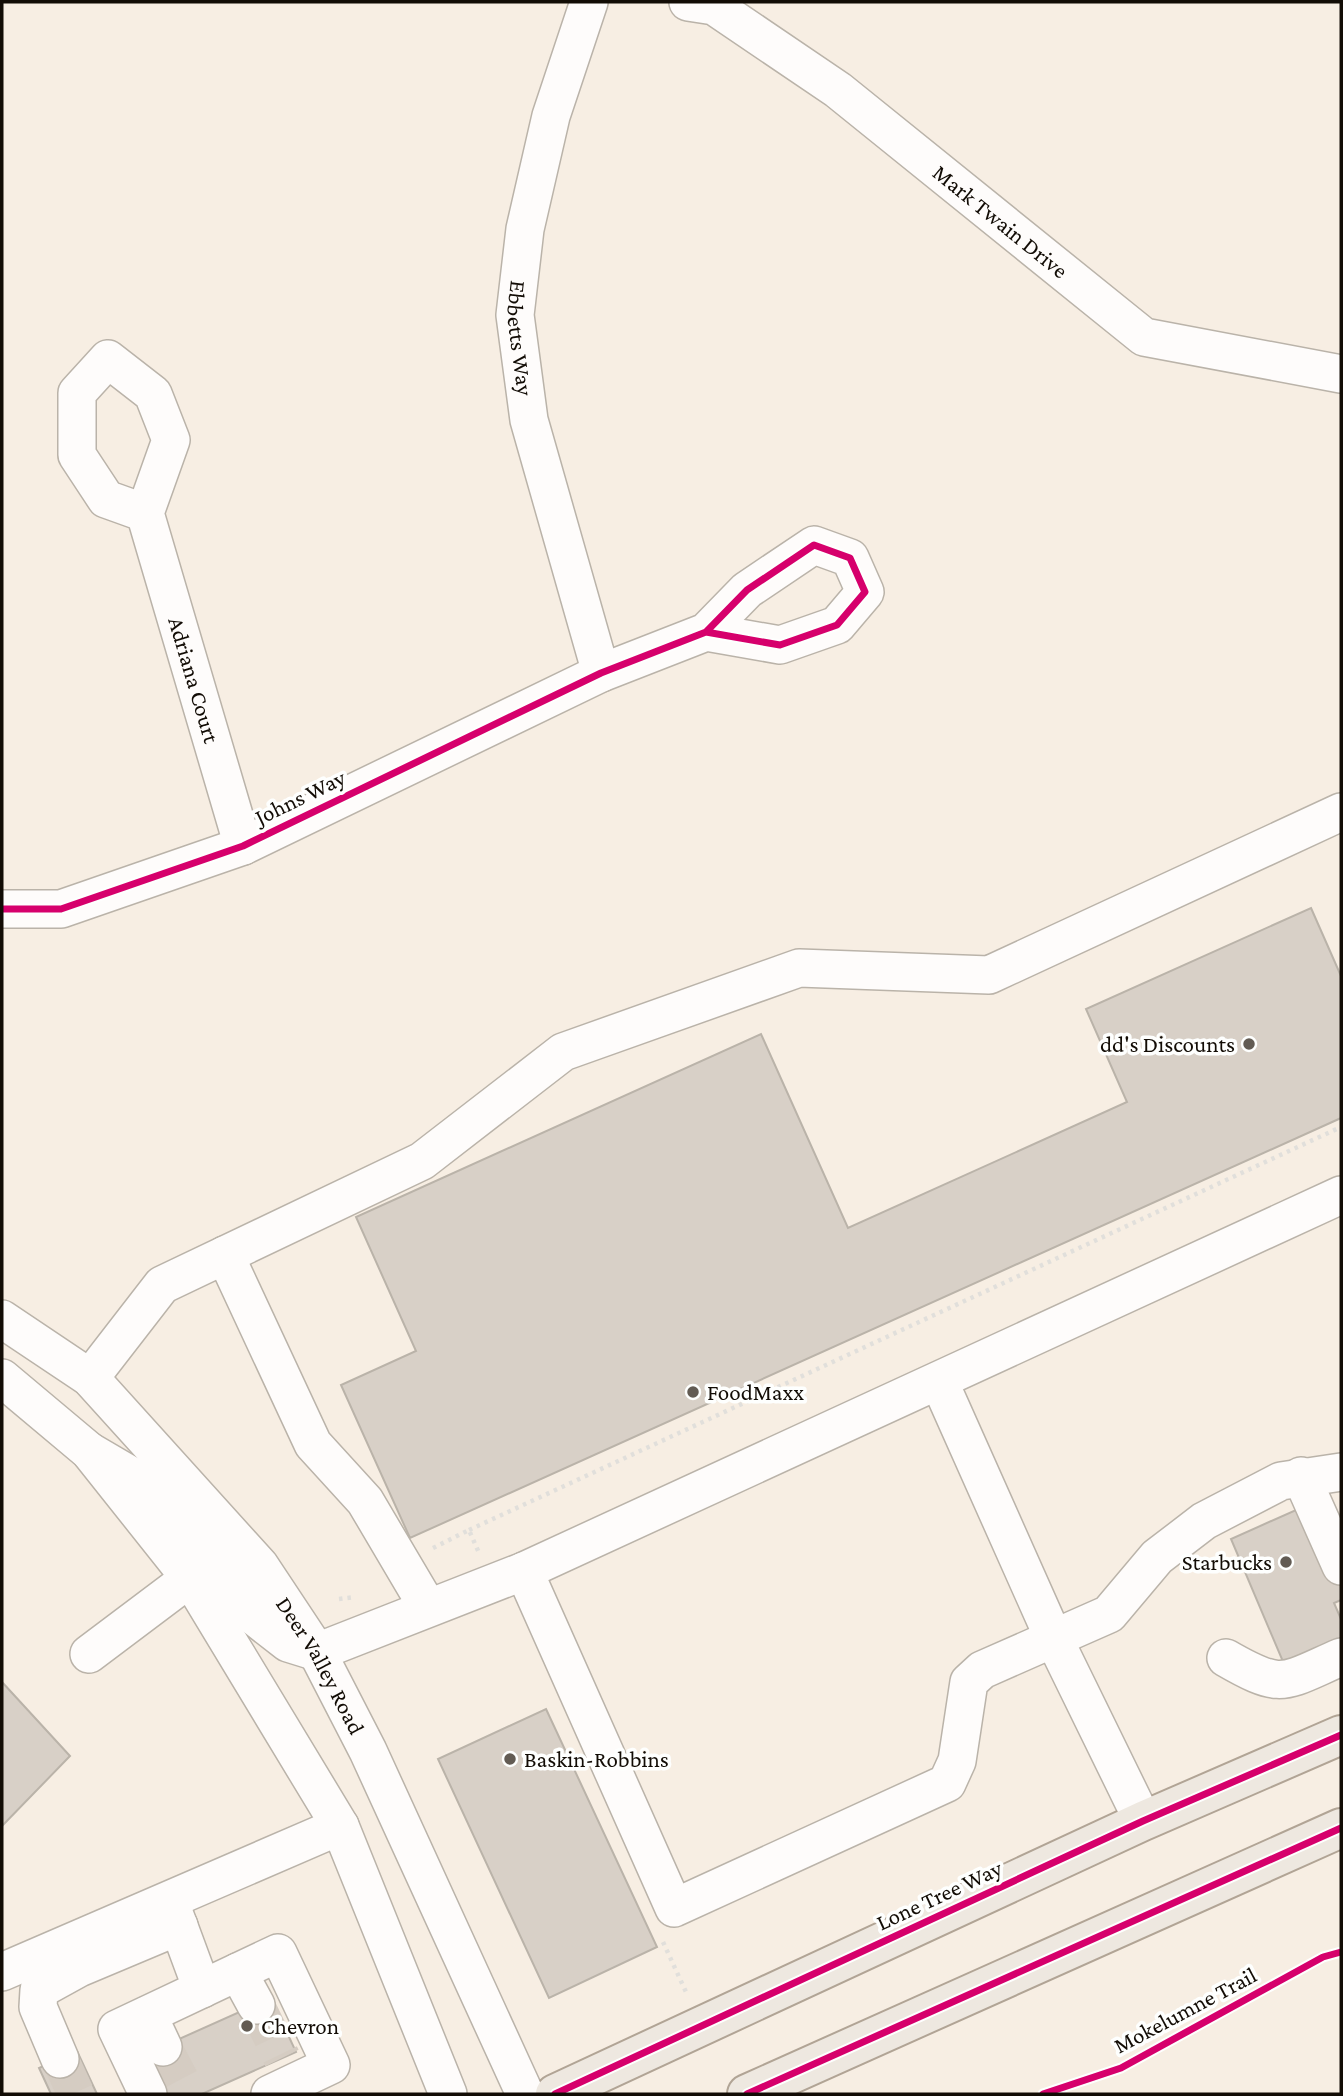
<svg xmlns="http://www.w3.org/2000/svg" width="1343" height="2096" font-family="'Crimson Pro',serif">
<rect width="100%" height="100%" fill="#f7eee3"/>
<!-- building -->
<g fill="#d8d0c7" stroke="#bab3a9" stroke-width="2">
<polygon points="1311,908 1341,976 1341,1118 410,1538 341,1385 416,1351 356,1217 761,1034 848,1228 1127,1102 1086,1009"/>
<polygon points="1305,1506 1341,1585 1341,1600 1334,1603 1341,1619 1341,1638 1284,1664 1231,1539"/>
<polygon points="2,1682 70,1756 2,1826"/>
<polygon points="546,1709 657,1947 549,1998 438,1759"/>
<polygon points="271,1998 296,2052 202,2094 158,2094 141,2056"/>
<polygon points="77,2051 97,2094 51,2094 39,2068"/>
</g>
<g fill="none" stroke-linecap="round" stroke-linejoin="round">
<!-- minor-tunnel -->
<g stroke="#d5ccc2" stroke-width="37" stroke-dasharray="37 18" stroke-linecap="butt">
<polyline points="256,2005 282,2058"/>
<polyline points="163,2047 188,2094"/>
<polyline points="60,2059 76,2094"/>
</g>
<defs>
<g id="minor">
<path id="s1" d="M589 2 551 116 525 229 515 315 529 420 601 673"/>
<path id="s2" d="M688 2 714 6 838 90 1144 337 1341 374"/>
<path id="s3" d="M145 513 106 499 77 455V393L108 359 153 394 171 440 145 513 243 846"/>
<polyline points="2,909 61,909 243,846 601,673 706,632 747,590 814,545 850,558 865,592 837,625 780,645 706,632"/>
<polyline points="225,1255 313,1444 365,1501 427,1606"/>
<path id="s4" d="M2 1319 90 1378 260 1566 317 1652 368 1751 525 2094"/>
<polyline points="2,1378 89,1451 190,1578 340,1826 448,2094"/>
<polyline points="90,1378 162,1285 422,1161 563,1052 799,968 989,975 1341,812"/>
<polyline points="939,1381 1054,1639 1143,1821"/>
<polyline points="89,1451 142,1482 174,1511 256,1618 288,1643 317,1652 524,1571 1341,1195"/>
<polyline points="1301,1476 1341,1566"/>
<polyline points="524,1571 674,1908 947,1783 957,1761 969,1682 982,1670 1109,1614 1157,1557 1204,1521 1281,1481 1341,1472"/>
<polyline points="89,1654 190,1578"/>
<path d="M1226 1658C1283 1691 1283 1682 1341 1657"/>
<polyline points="171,1905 202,1989"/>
<polyline points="2,1972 340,1826"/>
<polyline points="238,1972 256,2005"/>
<polyline points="148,2015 163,2047"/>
<polyline points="60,2059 38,2007 39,1990 79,1968 179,1926"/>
<polyline points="148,2094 117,2029 278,1953 331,2065 270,2094"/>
</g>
<g id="major">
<polyline points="555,2094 1143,1821 1341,1735"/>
<polyline points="747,2094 1341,1828"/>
</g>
</defs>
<!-- minor casing -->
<use href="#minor" stroke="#bab3a9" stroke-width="40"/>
<!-- major casing -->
<use href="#major" stroke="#b1a495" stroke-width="42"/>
<!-- path -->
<g stroke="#e1dfdb" stroke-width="4.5" stroke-dasharray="3.5 5" stroke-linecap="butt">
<polyline points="469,1530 1341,1127"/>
<polyline points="433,1548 469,1530 479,1553"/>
<polyline points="339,1599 355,1597"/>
<polyline points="663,1942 686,1992"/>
</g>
<!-- minor -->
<use href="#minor" stroke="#fefcfb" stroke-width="37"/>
<!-- major -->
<use href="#major" stroke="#eee8e0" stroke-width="38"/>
<defs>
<g id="cycleway">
<polyline points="2,909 61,909 243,846 601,673 706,632 747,590 814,545 850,558 865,592 837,625 780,645 706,632"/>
<polyline points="555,2094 1143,1821 1341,1735"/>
<polyline points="747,2094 1341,1828"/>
<polyline points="1043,2094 1121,2068 1323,1957 1341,1952"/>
</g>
</defs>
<!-- cycleway casing -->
<use href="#cycleway" stroke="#fefffe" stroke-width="11"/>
<!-- cycleway -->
<use href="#cycleway" stroke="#d6006c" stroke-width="7"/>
</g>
<!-- markers -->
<g fill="#625b53" stroke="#fefffe" stroke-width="2.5">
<circle cx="1249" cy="1044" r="7"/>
<circle cx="693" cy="1392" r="7"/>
<circle cx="1286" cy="1562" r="7"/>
<circle cx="510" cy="1759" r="7"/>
<circle cx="247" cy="2026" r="7"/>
</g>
<g text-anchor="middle" stroke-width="7" stroke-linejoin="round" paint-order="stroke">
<!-- street labels -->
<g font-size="23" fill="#120c05" stroke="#fefffe">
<text dy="8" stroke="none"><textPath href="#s2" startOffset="385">Mark Twain Drive</textPath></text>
<text dy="8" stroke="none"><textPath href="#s1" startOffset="346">Ebbetts Way</textPath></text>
<text dy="8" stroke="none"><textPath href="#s3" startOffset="560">Adriana Court</textPath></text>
<text transform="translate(300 797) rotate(-26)" y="8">Johns Way</text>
<text dy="8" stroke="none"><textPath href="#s4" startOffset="476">Deer Valley Road</textPath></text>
<text transform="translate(939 1895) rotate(-25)" y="8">Lone Tree Way</text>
<text transform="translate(1185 2010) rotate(-28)" y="8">Mokelumne Trail</text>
</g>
<!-- poi labels -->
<g font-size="23" fill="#120c05" stroke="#fefffe" text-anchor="start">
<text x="1235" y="1052" text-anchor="end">dd's Discounts</text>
<text x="707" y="1400">FoodMaxx</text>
<text x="1272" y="1570" text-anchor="end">Starbucks</text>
<text x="524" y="1767">Baskin-Robbins</text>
<text x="261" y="2034">Chevron</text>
</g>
</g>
<!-- border -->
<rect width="1343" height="2096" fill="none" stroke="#120c05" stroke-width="7"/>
</svg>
